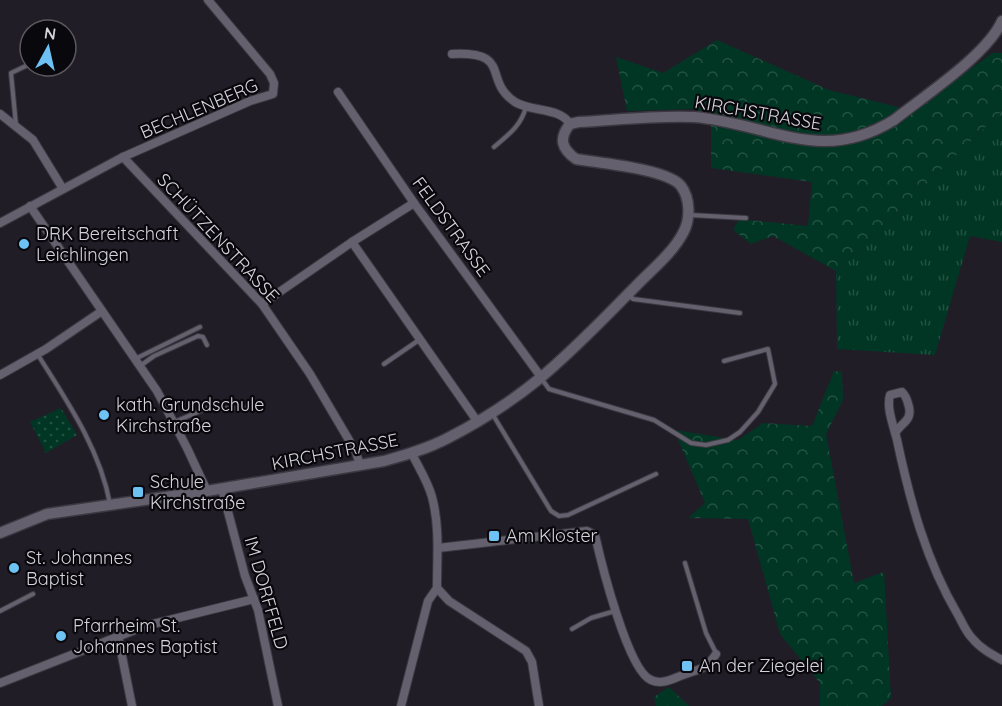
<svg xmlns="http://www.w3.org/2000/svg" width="1002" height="706" font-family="Quicksand,sans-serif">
<defs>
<pattern id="grass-tufts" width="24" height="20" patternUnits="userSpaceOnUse" patternTransform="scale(1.5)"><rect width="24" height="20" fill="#003623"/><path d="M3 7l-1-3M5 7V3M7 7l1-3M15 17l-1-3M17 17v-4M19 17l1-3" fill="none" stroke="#245242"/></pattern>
<pattern id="forest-crowns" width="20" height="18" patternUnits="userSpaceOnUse" patternTransform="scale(1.5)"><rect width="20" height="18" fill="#003623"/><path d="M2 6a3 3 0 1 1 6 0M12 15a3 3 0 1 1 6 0" fill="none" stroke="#245242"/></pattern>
<pattern id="park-dots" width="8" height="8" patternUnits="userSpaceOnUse" patternTransform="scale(1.5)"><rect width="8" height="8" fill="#003623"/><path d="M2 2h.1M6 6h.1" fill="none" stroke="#245242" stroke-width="1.8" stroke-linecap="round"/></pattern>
</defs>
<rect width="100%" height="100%" fill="#211d27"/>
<!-- grass -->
<polygon fill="url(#grass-tufts)" points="1002,111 1002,242 970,236 935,355 837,349 836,271"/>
<!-- forest -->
<g fill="url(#forest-crowns)">
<polygon points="717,40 829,90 894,106 911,113 992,53 1002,53 1002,111 836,271 773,236 751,244 733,230 739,219 808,226 812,182 711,168 711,113 691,109 627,111 616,57 663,73"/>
<polygon points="834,371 842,372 843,400 826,434 854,583 884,572 891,698 882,706 820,706 820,683 780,634 748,519 688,518 705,503 674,430 738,440 763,423 812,426"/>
<polygon points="669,687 689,706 656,706 654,697"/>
</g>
<!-- park -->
<polygon fill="url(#park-dots)" points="61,408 77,435 46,453 30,422"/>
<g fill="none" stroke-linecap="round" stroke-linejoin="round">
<defs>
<g id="service">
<polyline points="16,125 11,73 30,64"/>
<path d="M494 147C508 135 521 126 526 107"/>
<polyline points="690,215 746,218"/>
<polyline points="629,295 633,299 740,313"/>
<path d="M38 355C67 401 100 449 110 504"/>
<polyline points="135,359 200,327"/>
<polyline points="384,364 419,340"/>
<polyline points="140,366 154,356 198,336 203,337 207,345"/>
<polyline points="541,378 549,389 654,420 691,443 706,445 728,440 740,432 758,412 775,384 768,349 724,361"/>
<polyline points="493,415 551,511 559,516 568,515 656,474"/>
<polyline points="174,422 210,407 220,409 257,407"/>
<polyline points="685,563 706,633 716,653"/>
<polyline points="0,611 33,594"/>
<polyline points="572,629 591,618 615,611"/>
</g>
<g id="minor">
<path d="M452 54C513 51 482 80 515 102 531 112 560 107 570 124"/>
<polyline points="338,92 414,203 541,377"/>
<polyline points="0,114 33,140 63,189"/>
<polyline points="123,157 262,304 310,374 356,452 360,466"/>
<polyline points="30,206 157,391 187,448 207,491"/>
<polyline points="0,223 123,157 250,101 273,94 274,83 270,74 208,0"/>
<polyline points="352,242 477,421"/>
<polyline points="262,304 352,242 414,203"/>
<polyline points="0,375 46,349 102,311"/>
<path d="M895 433C902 422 912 421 909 407 907 400 907 397 902 392L890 395C886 408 894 427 897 440 910 501 926 561 958 615 962 622 966 632 972 638 980 648 991 654 1002 660"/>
<path d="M412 454C419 468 428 482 432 497 440 527 437 557 437 588L449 601 526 651 532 662 539 706"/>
<polyline points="222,489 245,576 258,610 278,706"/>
<path d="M438 548 587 531 595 535C601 562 628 671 651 680 662 685 672 679 683 675 701 668 705 671 716 654"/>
<polyline points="118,636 132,706"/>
<polyline points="0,683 145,626 254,599"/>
<polyline points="401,706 428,601 437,588"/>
</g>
<path id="tertiary" d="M0 533 47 514 207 491 384 461C406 455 427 449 448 438 479 422 512 401 539 379 573 351 604 318 635 287 651 270 672 254 683 233 691 219 690 198 681 186 668 169 599 163 576 159 562 149 558 139 570 124L579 122C617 120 656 115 694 117 769 123 820 166 894 120 924 96 987 55 1002 21"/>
</defs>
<!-- service casing -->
<use href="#service" stroke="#3b3841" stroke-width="6"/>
<!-- minor casing -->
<use href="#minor" stroke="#3b3841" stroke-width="10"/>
<!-- tertiary casing -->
<use href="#tertiary" stroke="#3b3841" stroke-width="13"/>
<!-- service -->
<use href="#service" stroke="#64606d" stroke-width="4"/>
<!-- minor -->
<use href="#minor" stroke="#64606d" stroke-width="8"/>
<!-- tertiary -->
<use href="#tertiary" stroke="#64606d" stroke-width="10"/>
</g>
<!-- markers -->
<g fill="#6dc2f3" stroke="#09080c" stroke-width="2">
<circle cx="24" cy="244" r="6"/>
<circle cx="104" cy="415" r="6"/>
<rect x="132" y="486" width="12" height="12" rx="3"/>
<rect x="488" y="530" width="12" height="12" rx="3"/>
<circle cx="14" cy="568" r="6"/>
<circle cx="61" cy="636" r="6"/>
<rect x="681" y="660" width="12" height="12" rx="3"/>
</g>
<g text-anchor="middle" stroke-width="4.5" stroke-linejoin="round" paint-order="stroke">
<!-- street labels -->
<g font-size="18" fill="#d6d3db" stroke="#09080c">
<text transform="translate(199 109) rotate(-23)" y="6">BECHLENBERG</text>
<text transform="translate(758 113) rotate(10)" y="6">KIRCHSTRASSE</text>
<text transform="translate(451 227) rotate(54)" y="6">FELDSTRASSE</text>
<text transform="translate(218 238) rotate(47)" y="6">SCHÜTZENSTRASSE</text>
<text transform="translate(335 452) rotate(-11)" y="6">KIRCHSTRASSE</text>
<text transform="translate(266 593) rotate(74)" y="6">IM DORFFELD</text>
</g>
<!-- poi labels -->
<g font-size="18" fill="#d6d3db" stroke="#09080c" text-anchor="start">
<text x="36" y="240">DRK Bereitschaft<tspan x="36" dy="21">Leichlingen</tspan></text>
<text x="116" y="411">kath. Grundschule<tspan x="116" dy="21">Kirchstraße</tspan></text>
<text x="150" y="488">Schule<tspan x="150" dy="21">Kirchstraße</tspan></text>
<text x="506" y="542">Am Kloster</text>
<text x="26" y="564">St. Johannes<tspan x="26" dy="21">Baptist</tspan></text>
<text x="73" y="632">Pfarrheim St.<tspan x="73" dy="21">Johannes Baptist</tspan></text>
<text x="699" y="672">An der Ziegelei</text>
</g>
</g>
<!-- north arrow -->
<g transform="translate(48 48) rotate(8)"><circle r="28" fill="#09080c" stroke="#5b595f" stroke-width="1.5"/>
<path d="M0-4.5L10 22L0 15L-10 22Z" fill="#6dc2f3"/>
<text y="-9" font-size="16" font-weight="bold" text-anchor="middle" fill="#d6d3db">N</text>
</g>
</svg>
